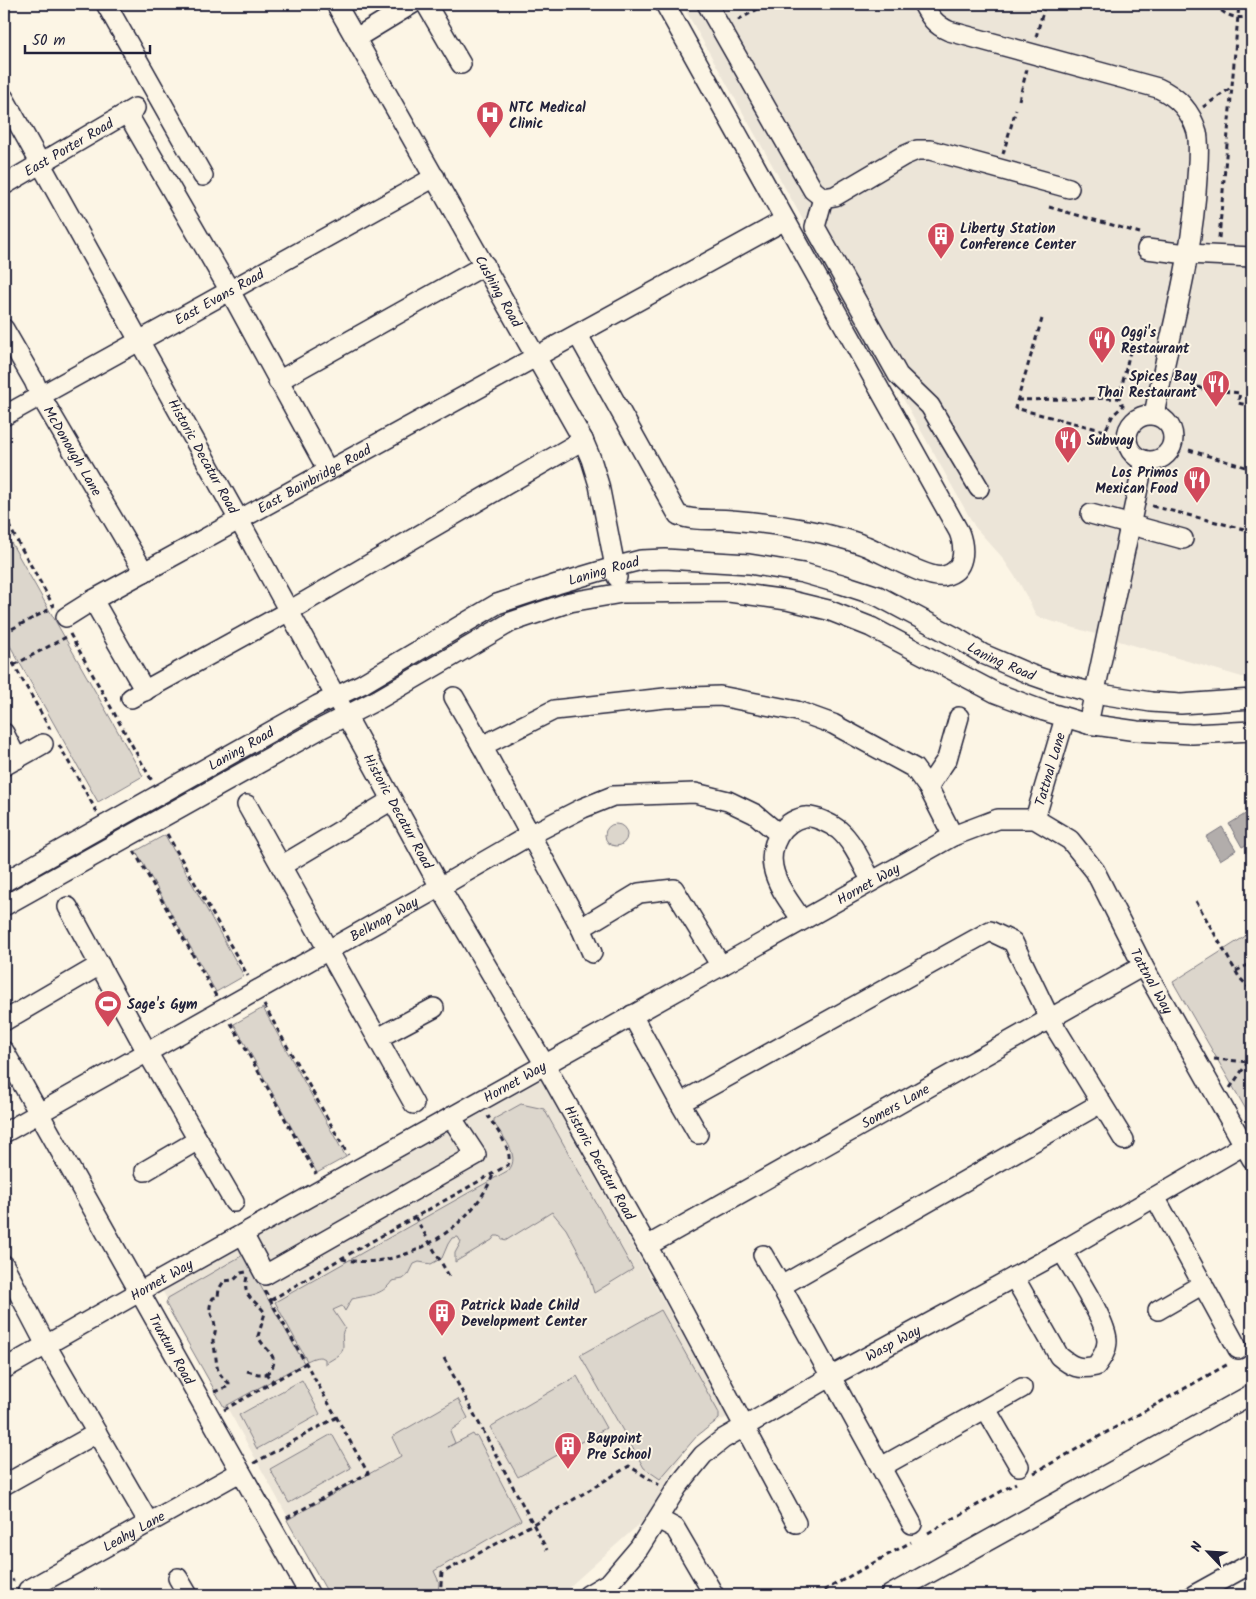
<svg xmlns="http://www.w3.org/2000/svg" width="1256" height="1599" font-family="Kalam,sans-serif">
<rect width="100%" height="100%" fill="#fcf5e5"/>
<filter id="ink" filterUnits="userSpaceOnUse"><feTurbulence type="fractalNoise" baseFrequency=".02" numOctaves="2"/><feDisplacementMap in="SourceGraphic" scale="10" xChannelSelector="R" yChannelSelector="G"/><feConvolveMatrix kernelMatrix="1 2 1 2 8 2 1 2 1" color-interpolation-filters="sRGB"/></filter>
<g filter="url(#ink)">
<!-- built -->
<g fill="#ece5d8">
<polygon points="682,4 1252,4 1252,677 1242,677 1037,617 1020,584 1002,557 975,527"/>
<polygon points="541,1080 728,1417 695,1433 645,1519 567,1589 549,1595 331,1595 162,1290"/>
</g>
<!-- green -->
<g fill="#dcd6cc" stroke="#7f7c84">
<polygon points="4,530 143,776 98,802 4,635"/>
<circle cx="616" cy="835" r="11"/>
<polygon points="165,835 244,976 216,992 136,851"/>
<polygon points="1252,932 1252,1120 1173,982"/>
<polygon points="263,1008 346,1157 317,1173 234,1024"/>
<path d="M521 1104 544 1109 633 1269 594 1293 586 1266 566 1229 552 1212 505 1241 499 1236H495L492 1240 455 1262V1253L461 1242 458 1237 452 1238 448 1244 442 1258 431 1264 419 1262 414 1264 409 1274 403 1279 392 1281C382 1296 368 1295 352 1299L345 1311 342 1306 333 1310 345 1328C338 1336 348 1347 339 1355 335 1358 329 1361 325 1364V1359C320 1355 313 1358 307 1361L275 1302 509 1170C521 1155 502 1136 494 1123V1119Z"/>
<polygon points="243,1255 304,1363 224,1407 166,1304 168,1298"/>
<polygon points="661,1310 719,1413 719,1419 697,1436 660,1479 644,1468 580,1355"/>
<polygon points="577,1376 606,1428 518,1477 490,1427"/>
<polygon points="302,1380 320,1414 257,1449 239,1415"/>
<polygon points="458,1399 468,1418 450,1431 455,1443 448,1447 473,1434 475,1437 477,1436 521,1520 434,1571 439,1582 438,1595 329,1595 287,1520 401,1456 392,1437"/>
<polygon points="332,1434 351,1468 289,1503 270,1469"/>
</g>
<!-- water -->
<g fill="#b2adab" stroke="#78757e">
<polygon points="1252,810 1252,842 1242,847 1229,824"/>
<polygon points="1222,827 1236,850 1220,860 1206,837"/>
</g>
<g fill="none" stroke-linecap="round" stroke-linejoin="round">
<defs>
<g id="minor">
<polyline points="106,4 203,176"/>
<path id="s1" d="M336 4 583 440 591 459 599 485 617 577"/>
<polyline points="426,4 461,64"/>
<polyline points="707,4 813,190 823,198 835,196 903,156 917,150 930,150 1069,188"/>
<path d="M923 4C930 17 935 25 949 31L1158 88C1178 97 1191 111 1197 132 1200 147 1198 163 1197 178 1193 258 1169 337 1154 415"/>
<polyline points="356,38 412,4"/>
<path id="s2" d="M4 98 239 520 440 887 545 1065 665 1278 796 1523"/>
<polyline points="127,113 230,291 328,471"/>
<path id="s3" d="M4 185 135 108"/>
<polyline points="823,198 815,227 898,375 930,406 979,488"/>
<polyline points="1147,249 1187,254 1252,257"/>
<path id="s4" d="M4 329 34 381 40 395 144 572"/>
<path d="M578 335 678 515C695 522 714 518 731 520 768 523 805 528 841 538 849 540 858 543 866 546 883 553 929 580 944 576 966 571 965 548 959 532L665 4"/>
<polyline points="278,381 485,265"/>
<circle cx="1150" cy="438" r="23"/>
<path id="s5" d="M4 416 435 177"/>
<polyline points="1091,514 1183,539"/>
<polyline points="93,600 145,691"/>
<path id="s6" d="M66 617 93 600 785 220"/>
<polyline points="454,697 482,746 581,928 592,953"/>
<polyline points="131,698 289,611 583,440"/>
<polyline points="1088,724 1144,460"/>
<polyline points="4,733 17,759"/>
<polyline points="482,746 554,710 665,698 720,696 797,711 833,724 914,768 928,787 953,836"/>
<polyline points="4,766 43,744"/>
<polyline points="928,787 947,759 959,717"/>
<polyline points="247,805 414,1104"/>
<path id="s7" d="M1035 819 1065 718"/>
<polyline points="281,866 392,800"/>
<path id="s8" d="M4 882 318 705 362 684 497 604 557 584 614 567 641 560 665 559 749 564 803 573 841 584 878 596 957 638 983 654 1032 675 1052 682 1094 693 1151 702 1181 704 1252 699"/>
<polyline points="4,906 322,728 379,699 511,622 570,602 622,593 729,592 787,600 828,610 871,627 996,693 1044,711 1088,724 1137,731 1192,734 1252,731"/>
<polyline points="68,907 147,1052 234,1202"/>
<path d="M802 920C791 904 777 887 773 867 769 846 781 822 804 817 814 815 831 824 839 830 854 843 862 865 872 881"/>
<polyline points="581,928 639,893 674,889 721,966"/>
<polyline points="632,1015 680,1103"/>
<polyline points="4,1021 100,965"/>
<polyline points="378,1038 434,1008"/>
<path id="s9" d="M4 1051 310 1595"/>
<path id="s10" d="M4 1133 440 887 530 835 583 808 613 796 695 793 728 801 755 814 779 834"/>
<polyline points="698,1134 680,1103 990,931 1013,942 1050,1019 1124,1140"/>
<polyline points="145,1171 198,1140"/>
<polyline points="1155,1197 1238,1349"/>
<polyline points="243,1234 265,1275 476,1155 451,1117"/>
<path id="s11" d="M647 1246 1143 966"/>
<polyline points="763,1255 781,1286"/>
<polyline points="4,1265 46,1345 149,1523"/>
<path d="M1014 1277 1059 1356C1072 1367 1079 1370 1096 1366 1101 1359 1107 1351 1107 1341 1107 1321 1073 1271 1062 1251"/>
<polyline points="1158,1310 1203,1284"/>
<path id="s12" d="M4 1369 155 1283 953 836 998 819H1035L1070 840 1095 871 1143 966 1252 1159"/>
<polyline points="986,1409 1019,1466"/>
<polyline points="881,1467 1022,1388"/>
<polyline points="4,1485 97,1433"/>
<polyline points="658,1519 675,1528 714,1595"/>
<polyline points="912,1524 781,1286 1101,1103"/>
<polyline points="178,1578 188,1595"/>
<path id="s13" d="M28 1590 240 1472"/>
<path id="s14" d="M588 1595 610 1582 639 1548 678 1486 703 1455 723 1439 832 1376 1062 1251 1244 1145"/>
<polyline points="890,1595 1252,1394"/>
<polyline points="1194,1595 1252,1563"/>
</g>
</defs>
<!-- minor casing -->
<use href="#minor" stroke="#22223b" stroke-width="22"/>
<!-- path -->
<g stroke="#22223b" stroke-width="3" stroke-dasharray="5 4" stroke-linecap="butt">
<path d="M1215 4C1224 16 1238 21 1252 15"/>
<polyline points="738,20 767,4"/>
<polyline points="1036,37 1045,4"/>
<polyline points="1019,100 1027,69"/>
<polyline points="1203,107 1231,88"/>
<polyline points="1003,154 1016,109"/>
<polyline points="1049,207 1140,233"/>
<polyline points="1219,238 1239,4"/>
<polyline points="1042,319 1015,408 1105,431 1113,415 1123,406 1119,398 1132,343"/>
<polyline points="1182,378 1202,389 1240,393 1238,403 1252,406"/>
<polyline points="1017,400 1119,398"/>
<polyline points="1189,450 1252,469"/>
<polyline points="1152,506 1252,531"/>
<polyline points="4,517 54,607"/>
<polyline points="4,633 52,608"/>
<polyline points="70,634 152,781"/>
<polyline points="4,647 50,729"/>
<polyline points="14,665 70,635"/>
<polyline points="59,745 97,812"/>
<polyline points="167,834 248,976"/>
<polyline points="134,851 216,996"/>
<polyline points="1196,901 1239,977 1252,991"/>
<polyline points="1236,971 1252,963"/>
<polyline points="264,1005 348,1155"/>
<polyline points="231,1023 316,1174"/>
<polyline points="1214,1059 1248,1062"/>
<polyline points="1230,1088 1248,1062 1252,1060"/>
<polyline points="415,1217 449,1276"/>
<path d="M342 1259C400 1273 474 1228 494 1172"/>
<path d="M247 1277C241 1299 256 1299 265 1313L258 1336C264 1351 285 1358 266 1374"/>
<polyline points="265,1291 368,1473 285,1519"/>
<path d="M271 1300 342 1258 508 1165C514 1151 496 1129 488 1116"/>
<polyline points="444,1358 547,1550"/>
<polyline points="247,1371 258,1374 266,1374 274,1382"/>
<path d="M214 1392 229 1386V1383C214 1371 218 1367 215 1352 215 1348 213 1344 213 1340 214 1336 216 1332 215 1328 215 1315 205 1313 213 1298L218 1297 219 1289 224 1281 234 1280 241 1273 246 1272"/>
<polyline points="224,1410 306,1363"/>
<polyline points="254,1463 337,1417"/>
<polyline points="1034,1473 1230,1363"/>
<polyline points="928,1533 1016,1483"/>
<polyline points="4,1585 14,1580"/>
<polyline points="440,1595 442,1573 533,1524 629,1466 659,1485"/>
<polyline points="816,1595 911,1542"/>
</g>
<!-- minor -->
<use href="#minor" stroke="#fcf5e5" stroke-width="19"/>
</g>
</g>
<!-- icons -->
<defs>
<symbol id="hospital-pin" viewBox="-11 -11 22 30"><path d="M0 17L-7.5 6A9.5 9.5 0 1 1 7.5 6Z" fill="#d1495b" stroke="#fcf5e5"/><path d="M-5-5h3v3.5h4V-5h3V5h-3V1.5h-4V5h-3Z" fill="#fff"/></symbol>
<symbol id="building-pin" viewBox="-11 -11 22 30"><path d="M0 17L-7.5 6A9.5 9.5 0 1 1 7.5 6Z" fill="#d1495b" stroke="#fcf5e5"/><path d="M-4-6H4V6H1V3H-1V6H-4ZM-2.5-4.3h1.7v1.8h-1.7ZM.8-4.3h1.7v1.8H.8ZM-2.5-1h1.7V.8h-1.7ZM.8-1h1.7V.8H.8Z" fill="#fff"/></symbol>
<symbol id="restaurant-pin" viewBox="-11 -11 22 30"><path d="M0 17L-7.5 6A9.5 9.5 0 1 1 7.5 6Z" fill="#d1495b" stroke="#fcf5e5"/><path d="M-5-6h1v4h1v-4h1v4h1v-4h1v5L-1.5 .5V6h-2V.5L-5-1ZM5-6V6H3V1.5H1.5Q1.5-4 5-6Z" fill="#fff"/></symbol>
<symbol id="stadium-pin" viewBox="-11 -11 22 30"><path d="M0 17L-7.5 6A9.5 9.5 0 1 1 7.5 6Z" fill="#d1495b" stroke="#fcf5e5"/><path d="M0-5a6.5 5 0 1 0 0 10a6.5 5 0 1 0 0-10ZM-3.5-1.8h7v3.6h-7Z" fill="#fff"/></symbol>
</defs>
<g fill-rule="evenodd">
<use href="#hospital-pin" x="474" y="99" width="32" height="43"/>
<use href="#building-pin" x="925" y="220" width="32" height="43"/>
<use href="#restaurant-pin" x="1086" y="324" width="32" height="43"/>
<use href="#restaurant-pin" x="1200" y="368" width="32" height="43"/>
<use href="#restaurant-pin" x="1052" y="424" width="32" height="43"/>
<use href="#restaurant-pin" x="1181" y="464" width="32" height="43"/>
<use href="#stadium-pin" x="92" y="988" width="32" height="43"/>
<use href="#building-pin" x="426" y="1297" width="32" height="43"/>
<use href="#building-pin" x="552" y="1430" width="32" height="43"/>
</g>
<g text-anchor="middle" stroke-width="4" stroke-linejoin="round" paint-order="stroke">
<!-- poi labels -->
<g font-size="14" font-weight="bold" fill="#22223b" stroke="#fcf5e5" text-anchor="start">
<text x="509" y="112">NTC Medical<tspan x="509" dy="16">Clinic</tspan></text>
<text x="960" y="233">Liberty Station<tspan x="960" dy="16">Conference Center</tspan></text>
<text x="1121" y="337">Oggi's<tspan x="1121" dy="16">Restaurant</tspan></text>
<text x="1197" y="381" text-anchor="end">Spices Bay<tspan x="1197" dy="16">Thai Restaurant</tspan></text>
<text x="1087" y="445">Subway</text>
<text x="1178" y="477" text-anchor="end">Los Primos<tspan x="1178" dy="16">Mexican Food</tspan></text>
<text x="127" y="1009">Sage's Gym</text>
<text x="461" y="1310">Patrick Wade Child<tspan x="461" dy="16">Development Center</tspan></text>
<text x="587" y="1443">Baypoint<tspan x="587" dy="16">Pre School</tspan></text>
</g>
<!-- street labels -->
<g font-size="14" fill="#22223b" stroke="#fcf5e5">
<text dy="5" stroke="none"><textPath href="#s3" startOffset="75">East Porter Road</textPath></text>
<text dy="5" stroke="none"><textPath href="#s1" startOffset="330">Cushing Road</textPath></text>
<text dy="5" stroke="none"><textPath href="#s5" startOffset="246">East Evans Road</textPath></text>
<text dy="5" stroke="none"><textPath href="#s4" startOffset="140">McDonough Lane</textPath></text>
<text dy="5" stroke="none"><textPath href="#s2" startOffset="410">Historic Decatur Road</textPath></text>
<text dy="5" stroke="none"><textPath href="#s6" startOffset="284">East Bainbridge Road</textPath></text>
<text dy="5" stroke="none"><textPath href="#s8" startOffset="678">Laning Road</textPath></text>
<text dy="5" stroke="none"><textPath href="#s8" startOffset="1098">Laning Road</textPath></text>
<text dy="5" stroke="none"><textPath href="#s8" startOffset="272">Laning Road</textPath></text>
<text dy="5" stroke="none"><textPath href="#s7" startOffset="52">Tattnal Lane</textPath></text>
<text dy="5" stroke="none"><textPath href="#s2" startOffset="815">Historic Decatur Road</textPath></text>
<text dy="5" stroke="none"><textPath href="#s12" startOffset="991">Hornet Way</textPath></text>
<text dy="5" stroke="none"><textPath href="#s10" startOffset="436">Belknap Way</textPath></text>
<text dy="5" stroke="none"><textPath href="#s12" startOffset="1378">Tattnal Way</textPath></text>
<text dy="5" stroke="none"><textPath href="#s12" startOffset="586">Hornet Way</textPath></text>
<text dy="5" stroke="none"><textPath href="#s11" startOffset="285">Somers Lane</textPath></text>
<text dy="5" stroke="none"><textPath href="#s2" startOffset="1220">Historic Decatur Road</textPath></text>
<text dy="5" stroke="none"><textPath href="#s12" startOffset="181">Hornet Way</textPath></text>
<text dy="5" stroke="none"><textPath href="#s14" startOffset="404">Wasp Way</textPath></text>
<text dy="5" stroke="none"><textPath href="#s9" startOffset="342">Truxtun Road</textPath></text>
<text dy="5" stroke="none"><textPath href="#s13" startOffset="121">Leahy Lane</textPath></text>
</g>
</g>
<!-- margin -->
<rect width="1256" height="1599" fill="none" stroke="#fcf5e5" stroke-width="20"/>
<rect x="10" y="10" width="1236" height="1579" fill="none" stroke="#22223b" stroke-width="2" filter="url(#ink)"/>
<!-- north arrow -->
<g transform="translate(1208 1552) rotate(295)" stroke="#fcf5e5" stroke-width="4" paint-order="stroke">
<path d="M0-4L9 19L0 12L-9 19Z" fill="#22223b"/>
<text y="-8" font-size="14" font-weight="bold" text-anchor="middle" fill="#22223b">N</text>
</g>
<!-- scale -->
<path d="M25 45v8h125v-8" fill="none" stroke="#22223b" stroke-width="2.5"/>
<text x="32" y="45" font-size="15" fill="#22223b" stroke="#fcf5e5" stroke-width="4" paint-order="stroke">50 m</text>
</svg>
